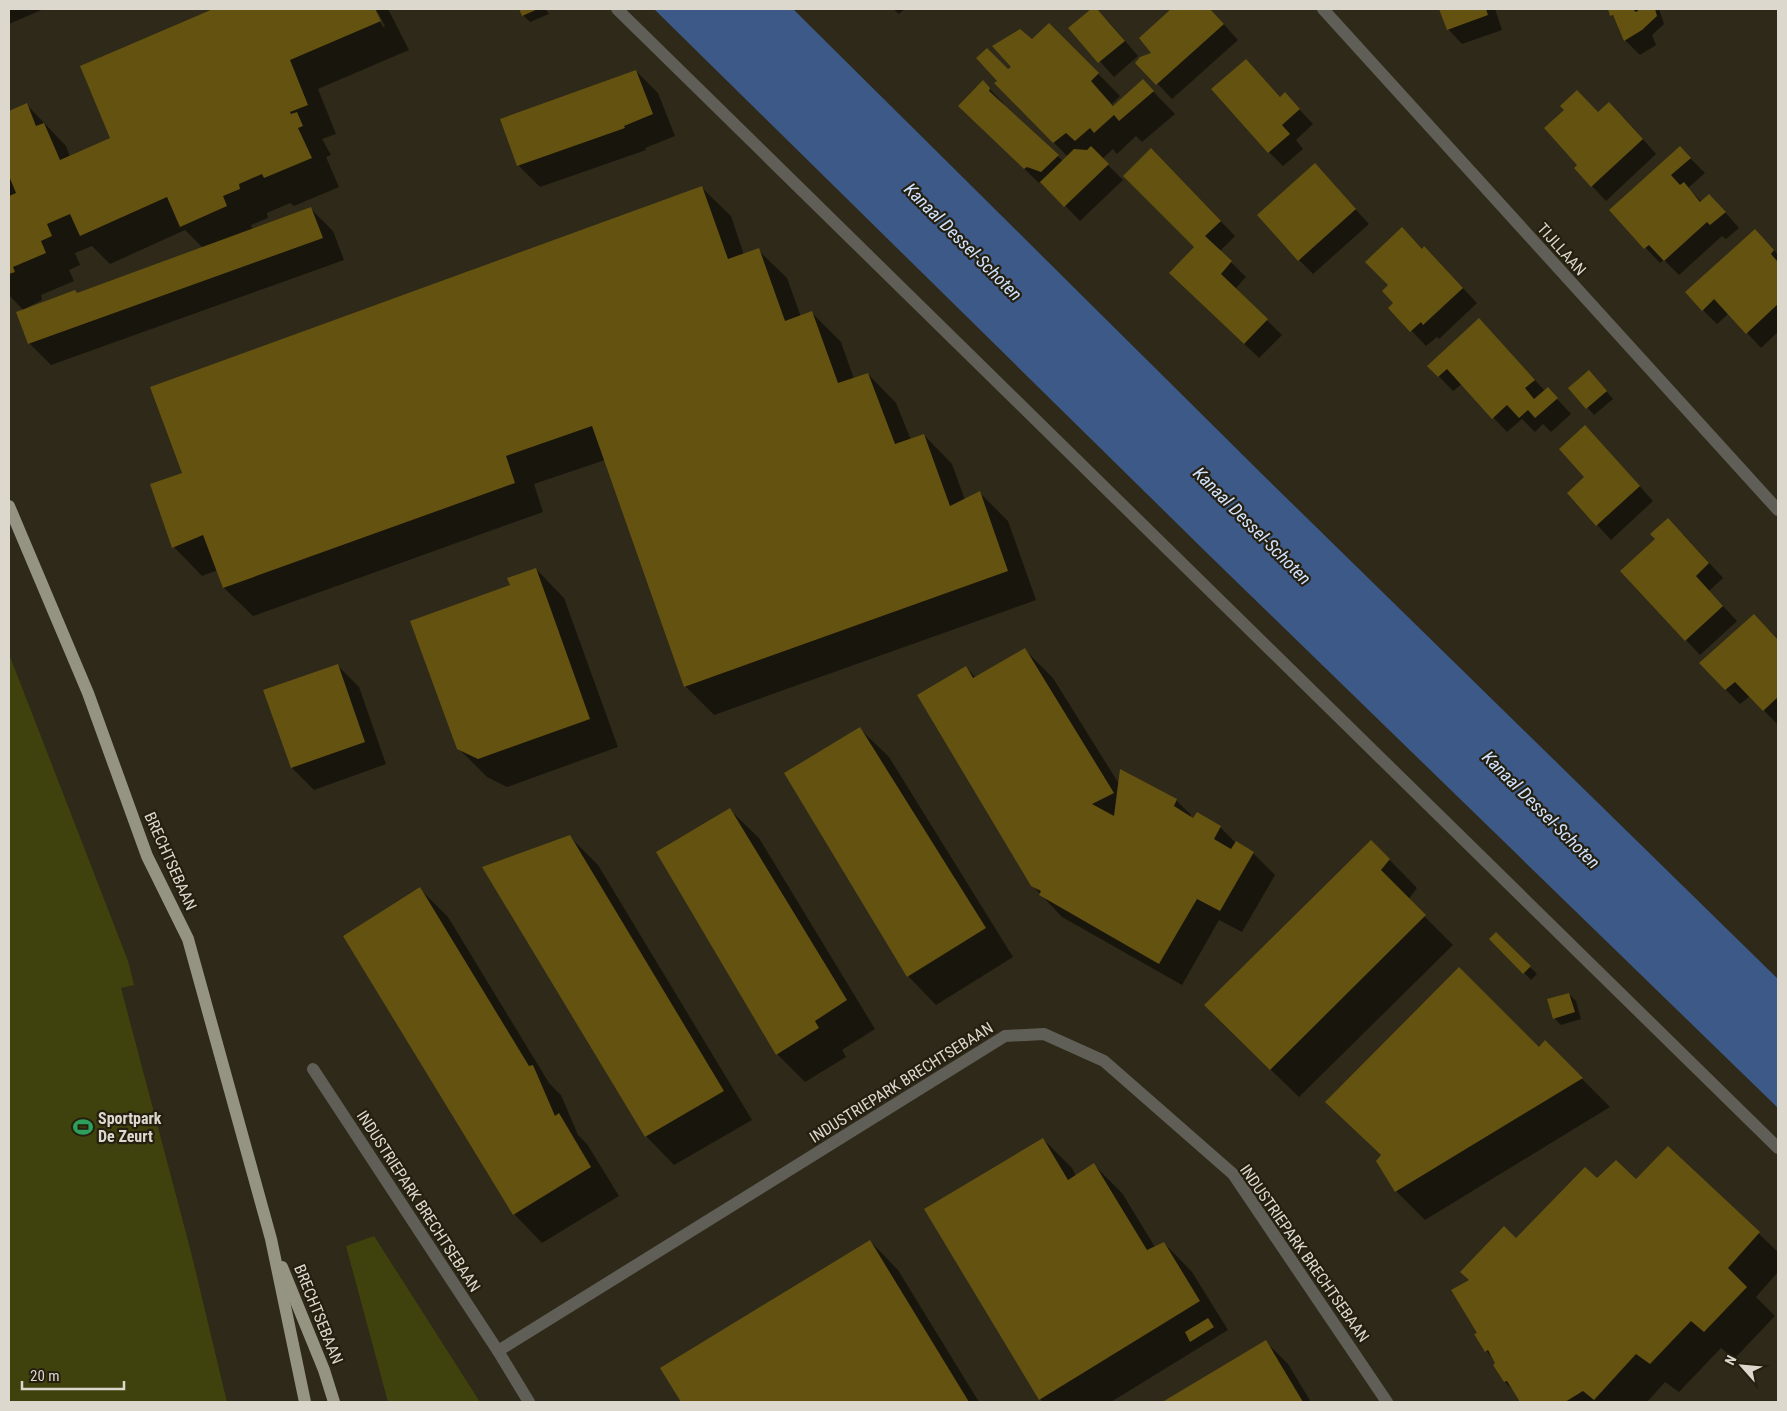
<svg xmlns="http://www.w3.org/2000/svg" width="1787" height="1411" font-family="'Roboto Condensed',sans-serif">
<rect width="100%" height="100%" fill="#2e2918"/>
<!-- green -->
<g fill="#3f420d">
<polygon points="9,654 128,961 134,985 121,988 191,1252 227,1402 9,1402"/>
<polygon points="374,1236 480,1402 388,1402 346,1246"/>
</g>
<!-- water -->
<polygon fill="#3c5987" points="654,9 793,9 1265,477 1778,979 1778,1108 1209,555"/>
<!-- shadow -->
<g fill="#0007" fill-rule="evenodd">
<polygon points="9,9 44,9 9,24"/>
<path d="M216 9H373L383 27 385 26 376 9H388L409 50 318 89 336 134 322 139 331 155 326 157 339 187 294 206 290 203 267 213 268 218 251 225 253 230 311 209 333 231 344 260 51 365 29 343 24 311 9 295V112L27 105 66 146 70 157 111 139 81 66ZM185 230 203 248 77 294 29 309 28 307 42 300 41 295 74 281 69 270 80 265 75 253 92 246 110 264Z"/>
<polygon points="520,9 546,9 549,14 530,22 523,15"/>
<polygon points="893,9 905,9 899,14"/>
<polygon points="1093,9 1095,9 1109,22 1138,56 1114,77 1070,28"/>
<polygon points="1173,9 1210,9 1238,40 1172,99 1137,62 1153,53 1141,38"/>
<polygon points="1440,9 1495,9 1502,30 1462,44 1448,29"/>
<polygon points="1609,9 1659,9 1664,24 1652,35 1656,45 1640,55 1625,40 1617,20 1612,15"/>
<polygon points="1049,24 1120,96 1112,104 1114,106 1143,81 1175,114 1142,142 1136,136 1117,154 1113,149 1102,159 1123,180 1080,221 1041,181 1039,183 975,121 983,82 1004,104 1004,106 1063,161 1068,157 996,83 1008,71 1013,67 1032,41"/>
<polygon points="1246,60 1281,98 1285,94 1313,124 1296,140 1303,149 1283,166 1269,152"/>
<polygon points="636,71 658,93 675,136 645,148 646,150 540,187 518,165"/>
<polygon points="1565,110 1599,113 1624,118 1656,154 1606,201 1592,186 1579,165"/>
<polygon points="1680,148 1705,173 1688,188 1702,202 1723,210 1739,228 1726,239 1722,236 1679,275 1664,260 1660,263 1610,210"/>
<polygon points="1166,164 1235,236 1220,251 1246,277 1235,289 1282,335 1259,358 1185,288 1196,247"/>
<polygon points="1315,165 1369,224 1313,274 1299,260"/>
<polygon points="702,188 731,216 744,255 758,250 787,278 801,317 812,313 841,342 854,379 868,374 896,403 911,440 924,435 952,464 965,500 980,493 1008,521 1036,600 714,715 685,686 605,460 534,484 543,512 253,616 224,588 218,570 202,576 174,547 183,474"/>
<polygon points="1770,245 1778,255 1778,332 1761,348 1729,313 1717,324 1703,310"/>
<polygon points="1423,250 1439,263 1477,303 1439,339 1437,337 1426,346 1390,308 1395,303 1389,286"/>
<polygon points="1493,335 1545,391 1548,389 1571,414 1551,432 1543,424 1535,432 1522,419 1507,432 1462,384 1453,391 1429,366"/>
<polygon points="1589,371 1613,399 1594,415 1570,388"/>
<polygon points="1585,426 1653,501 1611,540 1568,493 1585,477"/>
<polygon points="1683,534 1723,578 1709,591 1737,621 1700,655 1622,571"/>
<polygon points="536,569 564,598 618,747 507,787 487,777 458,748 511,585"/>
<polygon points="1769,630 1778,641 1778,725 1750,696 1740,704 1726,690"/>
<polygon points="1025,650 1053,678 1119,784 1176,800 1191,815 1190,817 1194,820 1197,814 1220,827 1236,843 1253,853 1275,875 1242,932 1219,920 1182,985 1062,917 1032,885 966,667 976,678"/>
<polygon points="337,665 359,687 386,764 314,790 292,768"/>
<polygon points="860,729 889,757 1013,957 936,1005 908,976"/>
<polygon points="730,810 759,838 875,1029 842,1050 846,1057 805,1082 777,1054"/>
<polygon points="569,836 598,865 752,1120 674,1165 646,1136"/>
<polygon points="1371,841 1417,888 1408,900 1453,945 1299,1097 1234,1034"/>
<polygon points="420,889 448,917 549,1083 561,1095 578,1135 587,1144 619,1196 542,1243 514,1214"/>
<polygon points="1496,934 1537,974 1531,980 1491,939"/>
<polygon points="1569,994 1576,1001 1581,1019 1561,1025 1554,1018"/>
<polygon points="1545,1042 1610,1107 1425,1220 1396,1191 1378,1161 1382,1156 1355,1130 1539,1049"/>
<polygon points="1043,1139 1072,1168 1076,1176 1094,1165 1122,1193 1155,1247 1164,1243 1192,1272 1228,1330 1111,1402 1043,1402 1040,1399 925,1209"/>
<polygon points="1668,1147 1778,1252 1778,1272 1756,1297 1775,1316 1734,1359 1721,1348 1679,1392 1665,1382 1647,1402 1521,1402 1515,1392 1505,1382 1494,1359 1486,1351 1479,1333 1470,1280 1516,1240 1597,1180 1636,1180"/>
<polygon points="870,1241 898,1270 979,1402 682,1402 661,1368"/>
<polygon points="1266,1342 1288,1364 1311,1402 1166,1401"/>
</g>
<!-- building -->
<g fill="#645211">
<polygon points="213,9 375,9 381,21 290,60 308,105 290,112 291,114 297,112 303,126 298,128 312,158 264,178 262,174 239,184 240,189 223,196 227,206 180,227 167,197 80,236 70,214 47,224 52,236 41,241 46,253 13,267 15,272 9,274 9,196 16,193 9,176 9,111 27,103 36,126 44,123 60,160 110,138 80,66"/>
<polygon points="519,9 538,9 522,16"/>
<polygon points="1091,9 1097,9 1125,41 1098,63 1068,28"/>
<polygon points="1171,9 1210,9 1224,24 1156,85 1135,63 1140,57 1151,53 1139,38"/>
<polygon points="1439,9 1486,9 1488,15 1447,30"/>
<polygon points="1608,9 1634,9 1635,12 1638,11 1638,9 1655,9 1657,16 1642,30 1624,41 1613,15 1610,16"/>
<polygon points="1049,23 1099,73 1091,81 1113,106 1143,79 1154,91 1119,121 1114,115 1094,133 1090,128 1075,141 1066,133 1053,143 994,83 997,81 976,58 987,48 1008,69 1011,67 992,46 1020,29 1032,39"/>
<polygon points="1246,59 1280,97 1285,92 1300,109 1282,125 1290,134 1268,153 1211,89"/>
<polygon points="636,70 653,114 624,126 625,128 517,166 500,119"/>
<polygon points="983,80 990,88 989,91 1059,155 1041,172 1027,167 1024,169 958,106"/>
<polygon points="1577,90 1598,112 1609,102 1643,139 1591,187 1574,168 1577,165 1544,128 1564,110 1560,106"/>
<polygon points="1091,146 1109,164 1064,207 1040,182 1074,149 1087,150"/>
<polygon points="1680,146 1691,158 1671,175 1680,185 1684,182 1700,202 1709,194 1726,212 1710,225 1707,222 1664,261 1649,245 1644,249 1609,210"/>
<polygon points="1151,148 1221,221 1205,236 1232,261 1221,274 1268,319 1244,344 1169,273 1194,247 1123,176"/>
<polygon points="1315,163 1356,209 1298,261 1257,215"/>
<polygon points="702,186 728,259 759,248 785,321 812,311 838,383 868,373 895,444 924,434 950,506 980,491 1008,571 684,687 592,426 506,456 515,483 223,588 203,535 172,548 150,484 182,473 150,387"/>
<polygon points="311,207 323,238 28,344 16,312 75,290 77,293"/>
<polygon points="1402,227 1422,249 1424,246 1463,288 1423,325 1421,322 1410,332 1388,308 1393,303 1382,291 1388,285 1365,262"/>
<polygon points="1755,229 1774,250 1771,254 1778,262 1778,304 1746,334 1714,299 1702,311 1685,292"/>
<polygon points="1479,318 1535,380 1525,388 1534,399 1548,387 1558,398 1535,418 1528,410 1519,418 1507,405 1492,419 1447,369 1438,377 1427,366"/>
<polygon points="1589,370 1607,391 1586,409 1568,388"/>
<polygon points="1585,425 1640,486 1596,526 1567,493 1584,477 1559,449"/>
<polygon points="1668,518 1709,563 1696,576 1723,606 1685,641 1620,571 1655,539 1650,534"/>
<polygon points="536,568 590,719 478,759 457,749 410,621 510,585 507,578"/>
<polygon points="1754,614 1778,640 1778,697 1763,711 1735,682 1725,690 1699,663"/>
<polygon points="1025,648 1114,793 1092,804 1114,816 1120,769 1177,799 1174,806 1193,818 1197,812 1221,826 1214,839 1231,849 1236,841 1254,852 1220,911 1197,899 1159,964 1039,895 1041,891 1031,886 917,695 966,666 973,678"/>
<polygon points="338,664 365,742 291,768 263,690"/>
<polygon points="860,727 986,928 907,977 784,773"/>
<polygon points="730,808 847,1000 815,1021 819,1028 776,1055 656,852"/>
<polygon points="570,835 724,1091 645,1137 482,867"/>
<polygon points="1371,840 1390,859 1381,870 1426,915 1270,1070 1204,1005"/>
<polygon points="420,887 529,1066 533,1065 555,1116 559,1113 591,1167 513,1215 343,936"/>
<polygon points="1496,932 1531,966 1523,974 1489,939"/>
<polygon points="1459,967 1539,1047 1545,1040 1583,1078 1395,1192 1376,1161 1381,1155 1325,1102"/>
<polygon points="1569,993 1575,1012 1553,1019 1547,999"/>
<polygon points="1043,1138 1068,1180 1094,1163 1147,1250 1164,1242 1200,1301 1039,1400 924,1209"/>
<polygon points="1668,1146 1760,1232 1728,1268 1747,1287 1704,1332 1691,1321 1650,1364 1636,1354 1594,1400 1583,1391 1565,1402 1520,1402 1507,1381 1504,1382 1493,1365 1495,1363 1488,1350 1485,1352 1474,1334 1477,1333 1451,1290 1469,1280 1460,1272 1504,1226 1516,1238 1585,1167 1597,1178 1616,1160 1636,1179"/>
<polygon points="870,1240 969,1402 681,1402 660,1368"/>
<polygon points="1208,1318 1214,1327 1190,1342 1185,1332"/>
<polygon points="1266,1340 1303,1402 1165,1402 1164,1401"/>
</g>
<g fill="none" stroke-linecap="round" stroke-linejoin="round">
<!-- minor -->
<g stroke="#605f57" stroke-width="12">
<polyline points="617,9 1778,1148"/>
<polyline points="1323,9 1778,510"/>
<polyline points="313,1069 498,1351"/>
<polyline points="529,1402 498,1351 1005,1036 1044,1034 1104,1061 1233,1174 1387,1402"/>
</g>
<!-- major -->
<g stroke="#959483" stroke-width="12">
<polyline points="9,506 88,693 147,856 188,939 271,1239 305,1402"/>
<polyline points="282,1267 324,1370 334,1402"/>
</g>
</g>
<!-- icons -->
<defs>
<symbol id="stadium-bare" viewBox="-9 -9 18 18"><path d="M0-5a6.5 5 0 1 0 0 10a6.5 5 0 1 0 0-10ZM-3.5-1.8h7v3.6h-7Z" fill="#2e9e5b" stroke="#241f0f" stroke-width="2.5" paint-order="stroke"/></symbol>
</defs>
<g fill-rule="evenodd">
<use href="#stadium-bare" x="69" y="1113" width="28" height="28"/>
</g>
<g text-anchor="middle" stroke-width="4.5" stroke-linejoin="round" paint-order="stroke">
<!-- street labels -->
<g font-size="16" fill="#dcd8ce" stroke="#241f0f">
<text transform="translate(1562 249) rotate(48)" y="6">TIJLLAAN</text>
<text transform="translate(171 861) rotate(66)" y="6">BRECHTSEBAAN</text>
<text transform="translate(901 1082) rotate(-32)" y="6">INDUSTRIEPARK BRECHTSEBAAN</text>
<text transform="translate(419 1201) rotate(57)" y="6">INDUSTRIEPARK BRECHTSEBAAN</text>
<text transform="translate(1305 1253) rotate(55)" y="6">INDUSTRIEPARK BRECHTSEBAAN</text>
<text transform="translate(319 1314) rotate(68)" y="6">BRECHTSEBAAN</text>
</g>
<!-- poi labels -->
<g font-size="16" font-weight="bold" fill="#dcd8ce" stroke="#241f0f" text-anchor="start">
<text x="98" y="1124">Sportpark<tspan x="98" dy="18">De Zeurt</tspan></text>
</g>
<!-- water labels -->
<g font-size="18" font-style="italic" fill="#cfe2ff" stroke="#241f0f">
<text transform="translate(963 242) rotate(45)" y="6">Kanaal Dessel-Schoten</text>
<text transform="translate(1252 526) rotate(45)" y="6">Kanaal Dessel-Schoten</text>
<text transform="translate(1541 810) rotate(45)" y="6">Kanaal Dessel-Schoten</text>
</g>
</g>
<!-- border -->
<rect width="1787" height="1411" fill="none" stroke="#dcd8ce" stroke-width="20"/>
<!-- north arrow -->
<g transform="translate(1742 1366) rotate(297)" stroke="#241f0f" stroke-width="4" paint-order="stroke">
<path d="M0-4L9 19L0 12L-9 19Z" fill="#dcd8ce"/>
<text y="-8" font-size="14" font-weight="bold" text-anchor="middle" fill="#dcd8ce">N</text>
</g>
<!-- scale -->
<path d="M22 1381v8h102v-8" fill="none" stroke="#dcd8ce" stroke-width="2.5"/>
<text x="30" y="1381" font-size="15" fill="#dcd8ce" stroke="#241f0f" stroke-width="4" paint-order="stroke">20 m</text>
</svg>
